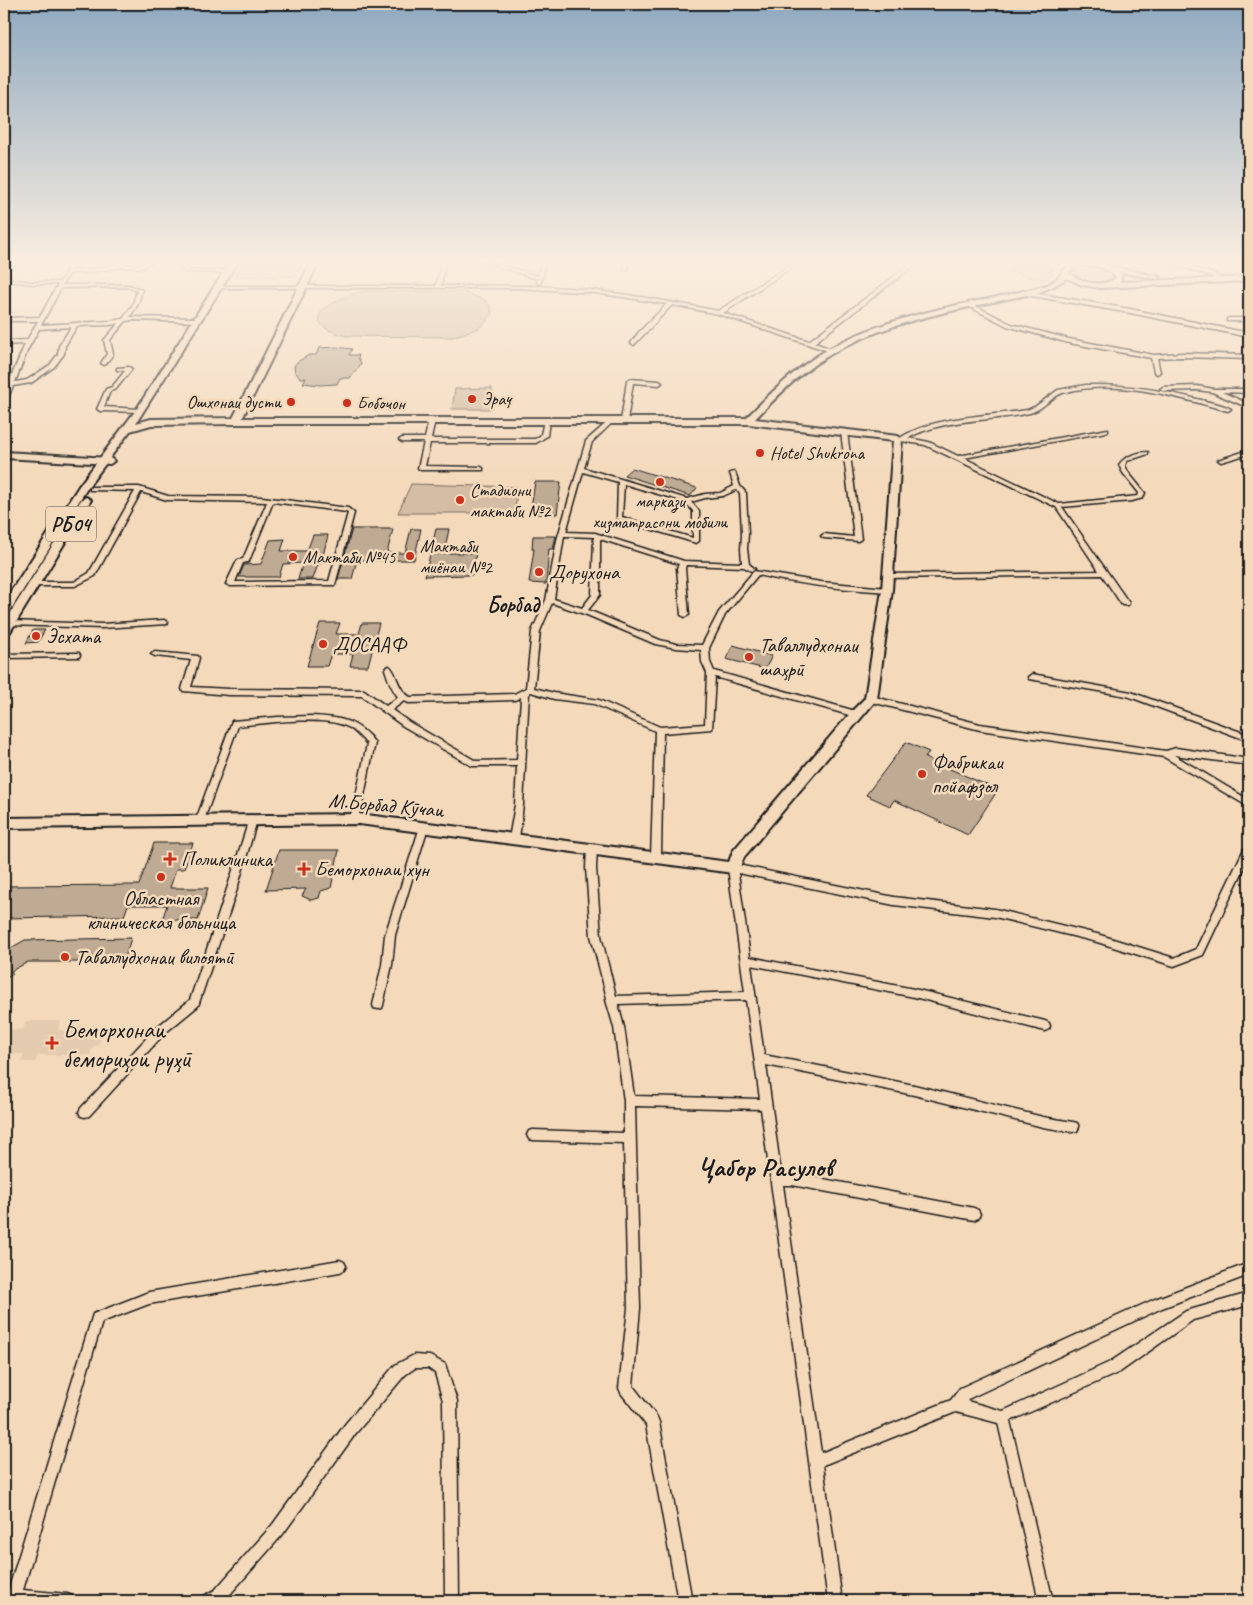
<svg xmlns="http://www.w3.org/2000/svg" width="1253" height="1605" font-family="Caveat,sans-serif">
<rect width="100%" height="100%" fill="#f4d9bb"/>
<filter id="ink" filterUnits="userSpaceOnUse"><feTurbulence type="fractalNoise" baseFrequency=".02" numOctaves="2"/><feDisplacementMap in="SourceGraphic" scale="10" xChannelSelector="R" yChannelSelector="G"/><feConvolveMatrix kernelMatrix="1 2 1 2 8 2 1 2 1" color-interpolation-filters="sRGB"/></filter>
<g filter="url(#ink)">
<!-- built -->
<polygon fill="#e4cbaf" points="26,1021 61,1021 58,1030 74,1030 78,1026 94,1026 89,1039 101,1039 98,1046 94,1046 90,1055 38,1055 35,1062 21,1062 24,1054 4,1054 4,1030 23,1029"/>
<!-- green -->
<g fill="#d4bda4" stroke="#786c60">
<polygon points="244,260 304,260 296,276 235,276"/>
<polygon points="1005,260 1047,260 1053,269 1052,274 1044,280 1009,271 1014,263"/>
<path d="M1079 267H1094L1113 274 1114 278C1104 288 1082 283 1071 275V271Z"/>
<path d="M365 291 464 292 485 300 490 306 492 313 487 321 479 328 452 337 346 336C290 322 334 297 365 291Z"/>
<polygon points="492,388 490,409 452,409 455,389"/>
<polygon points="411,484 517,487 515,513 398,513"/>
</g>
<!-- building -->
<g fill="#bfaa93" stroke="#1c1c1c">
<polygon points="336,347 352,349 349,355 359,355 358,358 361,363 358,369 350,378 340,378 337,384 320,385 303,383 306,378 300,378 295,372 294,366 297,362 309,355 316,355 319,348"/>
<polygon points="632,468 697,488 690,496 624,475"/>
<polygon points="535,482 561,482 557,514 530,514"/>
<polygon points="352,529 393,529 387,553 405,553 411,529 421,529 414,560 357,560 352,579 338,579"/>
<polygon points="436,529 449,529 444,553 476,553 472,575 425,576"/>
<polygon points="313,535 328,535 321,564 318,564 313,579 298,579 303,563 283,564 279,577 239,577 244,565 261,564 270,540 285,539 281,551 307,551"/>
<polygon points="533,536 556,536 553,549 549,549 546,584 529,583 534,549 532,549"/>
<polygon points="320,623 340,623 336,634 359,634 362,623 379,623 368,666 350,666 353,654 331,654 327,666 307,666"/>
<polygon points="33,630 45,630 38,642 26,643"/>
<polygon points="733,645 772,656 765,669 726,659"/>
<polygon points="906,742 929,752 925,758 998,790 968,835 894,800 890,806 866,795"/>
<polygon points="154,843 193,843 184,869 176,869 170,888 208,888 198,920 162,920 167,905 128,905 124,916 4,918 4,886 139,885"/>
<polygon points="279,850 339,850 331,888 321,891 319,898 311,900 302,896 306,889 266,890"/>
<polygon points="131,938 124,962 28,962 11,971 13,974 4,980 4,952 25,940"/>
</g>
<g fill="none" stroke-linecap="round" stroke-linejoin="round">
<defs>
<g id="street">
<polygon points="15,260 20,260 13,266 13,268 6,268 6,266"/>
<path d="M72 260H76L71 270H86L121 264 141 265 151 260H156L142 268 121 267 86 273H70L62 285H129L142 290 138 304 130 317 197 318 200 320 197 322 131 320 126 321 110 340 113 354 106 364 104 365 101 363 107 354 104 340 119 323 111 325 77 326 65 346 64 354 54 367 31 383 13 386 7 401 4 403V394L25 344 4 345V341L27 340 38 321H4V318L40 317 58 284H34L5 281H4V276H10L9 279 34 282H60ZM128 287 137 291 133 304 123 319 111 321 41 325 61 288ZM71 327 59 346 58 354 50 365 27 380 15 382 28 349 39 329Z"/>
<polygon points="173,260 188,260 185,268 187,270 227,271 229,272 227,273 186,272 180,269 183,262"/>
<path d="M442 260H446L441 286C493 286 546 284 598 291 638 296 678 303 718 311L792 264 771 260 795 261 803 260 723 313 809 341 916 260H921L814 343 836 350 837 351 834 353 718 314 672 305 634 345 631 343 639 332 667 304 596 293 517 288H218L216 287 218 286H436Z"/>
<polygon points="478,260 485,260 538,276 542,260 546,260 541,283 539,284 537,283 537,279"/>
<polygon points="624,260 628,260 628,270 624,269"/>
<polygon points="1160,260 1167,260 1215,274 1221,280 1217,281 1211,276"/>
<polygon points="1022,291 1130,309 1249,333 1249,337 1130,313 1020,294 1019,293"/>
<polygon points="968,304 972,304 1011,324 1069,339 1154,355 1182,353 1249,355 1249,359 1182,357 1157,358 1160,372 1157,374 1154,372 1151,358 1069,343 1007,326 968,306"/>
<polygon points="1229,318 1249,318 1249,321 1227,321 1227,319"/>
<polygon points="117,368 129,367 132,369 116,389 110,391 104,407 140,409 142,410 142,412 100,411 97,409 106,389 112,387 125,371 117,370"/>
<polygon points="630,379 659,381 662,383 659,385 633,383 627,421 624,423 621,421 627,381"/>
<path d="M1086 385C1126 384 1163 390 1201 400 1211 403 1223 404 1231 409L1228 411C1177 397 1119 379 1066 392 1052 395 1044 409 1030 413 989 422 946 418 908 438L929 442 958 456 1108 429V431L1106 432 964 458 1059 504 1138 496 1139 493 1123 473 1119 465C1124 456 1138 452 1148 452V454L1127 461 1125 465 1128 472 1145 493 1143 498 1132 501 1062 507 1129 603 1128 605H1122L1102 575 886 578 885 576 889 574 1099 571 1056 507 925 445 901 441 898 439C936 415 983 417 1027 410L1036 406 1058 390Z"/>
<polygon points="1197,386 1214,389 1249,389 1249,393 1222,392 1249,404 1249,408 1212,392 1197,390 1163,391 1160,389 1163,387"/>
<polygon points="432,418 435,420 431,439 535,439 541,435 544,420 549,421 547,436 536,443 430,443 425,466 481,467 483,468 483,470 421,470 418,468 424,442 402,442 399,440 402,438 425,438 429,420"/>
<path d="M611 419 614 421 613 422 592 442 584 468 687 499 705 494 720 493 734 486 730 473 735 472 740 486 746 493 748 534 747 549 749 564 755 569 751 571 744 567 686 565 685 568 689 615 685 617 681 615 677 568 679 564 600 539V595L588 610 660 640 676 644 702 645 719 612 754 571 821 582 887 588 891 590 887 592C843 589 800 585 758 575L725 615 709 648 710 662 714 671 859 712 860 714 856 717 715 677 712 729 663 733 661 858 659 860H653L651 858 655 731 594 704 554 699 531 692 529 693 523 805 519 839 517 841H511L509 839 515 805 517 766H472L403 726 362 696 229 695 183 691 182 689 191 660 155 656 151 654 155 652 198 656 199 658 191 687 229 689 364 690 386 706 398 697C391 688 388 679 385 669L389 666C397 671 396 688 410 697L514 694 526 688 532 631 546 600 557 540 586 441ZM583 472 618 482 617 519 696 543 699 541V511L691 502 705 498 723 496 736 490 740 493 742 534 741 549 742 563 684 561 595 533 566 532ZM624 484 685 502 693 511V538L622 517ZM564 536 594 537 592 595 582 608 554 599ZM552 603 587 615 655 644 676 648 701 650 702 662 707 673 705 724 660 727 599 700 554 693 534 688 540 631ZM521 697 517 760 476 761 409 722 392 710 404 701 409 703 515 700Z"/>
<polygon points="844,430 847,432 861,539 858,541 824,538 821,536 824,534 854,537 841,432"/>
<polygon points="1249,450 1249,454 1221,462 1218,460"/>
<path d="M92 487H139L168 496 262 497 348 508 354 513 335 585 230 586 226 584 237 561 238 560 243 559 267 502 167 500 141 492 95 576 75 586H31L30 584 34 582H74L89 573 135 491 90 490V488ZM273 502 346 512 348 513 329 581 235 582 243 563 248 562 249 561Z"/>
<polygon points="164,620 168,622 167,624 102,628 9,625 5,623 9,621 102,624"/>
<polygon points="76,653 79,653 80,655 79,657 4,658 4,654"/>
<polygon points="1032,674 1131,692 1249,735 1249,741 1127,696 1029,679 1028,677"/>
<polygon points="871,696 980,724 1166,751 1176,748 1249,759 1249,765 1174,755 1249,800 1249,807 1164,757 980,730 868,701 867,699 868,697"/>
<path d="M312 716C339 717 358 720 375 743L361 810 355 821H349L348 819 353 810 367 744C361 738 356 732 350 728 327 714 265 723 238 726L204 820 203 822H197L196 820 232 721 278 717Z"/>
<polygon points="253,817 256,818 257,820 237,889 198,1006 165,1033 89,1116 85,1117 81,1116 79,1112 81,1108 157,1027 190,1000 227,889 249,820 250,818"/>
<polygon points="424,824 427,825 428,827 395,935 392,965 383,1005 382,1008 378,1009 374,1008 373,1005 382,965 385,935 420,827 421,825"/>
<path d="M592 845 595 846 597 848 596 868 601 936 616 996 745 992 728 868 730 865 733 864 894 897 995 909 1097 934 1174 958 1196 949 1244 849 1246 847 1249 846V858L1203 955 1174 966 1097 942 995 917 894 905 738 873 750 957 914 989 1045 1021 1049 1023 1050 1026 1049 1029 1045 1031 914 997 751 965 764 1055 914 1085 1043 1117 1073 1122 1077 1123 1079 1127 1077 1131 1073 1132 1043 1127 914 1095 766 1065 781 1173H792L974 1208 978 1210 980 1214 978 1218 974 1220 792 1185H783L821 1453 951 1400 960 1388 1155 1299 1249 1263V1275L1162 1308 970 1398 967 1401 1003 1411 1110 1362 1186 1311 1249 1293V1305L1193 1320 1120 1372 1010 1421 1053 1601H1039L998 1423 956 1412 823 1465 842 1601H828L761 1109 635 1106 640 1308 633 1386 657 1417 659 1422 692 1601H678L646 1425 621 1393 619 1388 628 1308 624 1143 533 1140 529 1139 527 1135 529 1131 533 1130 624 1133V1101L614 1027 606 1000 607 998 591 936 586 868 587 848 589 846ZM746 1000 760 1099 634 1096 624 1027 618 1004Z"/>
<polygon points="340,1260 344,1262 346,1266 344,1270 340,1272 149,1304 102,1322 23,1590 67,1594 72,1596 74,1601 4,1601 4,1588 9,1588 93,1314 149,1292"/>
<polygon points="414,1355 430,1356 445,1364 457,1401 459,1601 445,1601 443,1401 435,1373 428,1368 415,1368 405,1375 356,1433 283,1534 225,1600 202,1601 204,1596 215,1590 273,1524 346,1423 395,1365"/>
</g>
<g id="secondary">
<path d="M1078 262H1093L1160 277 1157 279 1119 272 1122 275 1120 282 1249 277V281L1100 288 1082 285 1067 278 1054 286 1040 292C966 309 888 318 823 359 797 375 776 398 755 419L898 436 902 439 892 590 877 699 744 857 738 872 733 873 359 824 4 828V818L359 814 729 862 733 851 852 711 865 698 882 590 893 441 748 424H236L232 421 236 418H746C767 397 789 375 814 358 855 330 905 317 953 306 985 299 1018 294 1050 284 1064 275 1061 267 1078 262ZM1079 266C1090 265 1111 266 1116 278 1102 288 1082 283 1069 273V271Z"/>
<polygon points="4,452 110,458 114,461 110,464 4,458"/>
</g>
<g id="primary">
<polygon points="231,260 239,260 136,423 151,419 233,418 312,260 320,260 241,421 236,424 151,425 130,431 88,487 8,614 4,614 4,602 79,486 136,410"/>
<polygon points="86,497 91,500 10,632 4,636 4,623 81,500"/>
</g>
</defs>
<!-- street casing -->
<use href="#street" stroke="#1c1c1c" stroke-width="3"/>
<!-- secondary casing -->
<use href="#secondary" stroke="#1c1c1c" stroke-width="4"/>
<!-- primary casing -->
<use href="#primary" stroke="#1c1c1c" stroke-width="4"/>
<!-- street -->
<use href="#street" fill="#f4d9bb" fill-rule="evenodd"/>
<!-- secondary -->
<use href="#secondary" fill="#f4d9bb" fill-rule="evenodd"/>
<!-- primary -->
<use href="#primary" fill="#f4d9bb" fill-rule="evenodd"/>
</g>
</g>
<!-- sky -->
<linearGradient id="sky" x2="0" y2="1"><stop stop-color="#8fa9c0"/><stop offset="0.54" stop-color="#faeee0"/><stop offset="1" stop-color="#faeee0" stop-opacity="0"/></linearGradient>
<rect width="1253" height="485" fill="url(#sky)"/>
<!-- markers -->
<g fill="#c8321e" stroke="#f4d9bb" stroke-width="2">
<circle cx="472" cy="399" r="5"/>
<circle cx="291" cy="402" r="5"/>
<circle cx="347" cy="403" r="5"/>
<circle cx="760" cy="453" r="5"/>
<circle cx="660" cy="482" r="5"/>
<circle cx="460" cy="500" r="5"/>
<circle cx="410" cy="556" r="5"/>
<circle cx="293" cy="557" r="5"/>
<circle cx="539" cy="572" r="5"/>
<circle cx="36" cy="636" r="5"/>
<circle cx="323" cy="644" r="5"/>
<circle cx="749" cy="657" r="5"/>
<circle cx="922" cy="774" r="5"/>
<path d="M167.5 851.5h5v5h5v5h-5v5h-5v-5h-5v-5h5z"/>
<path d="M301.5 861.5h5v5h5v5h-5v5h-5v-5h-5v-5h5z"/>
<circle cx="161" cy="877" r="5"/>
<circle cx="65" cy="957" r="5"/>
<path d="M49.5 1035.5h5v5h5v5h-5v5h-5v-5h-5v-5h5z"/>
</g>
<g text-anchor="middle" stroke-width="5" stroke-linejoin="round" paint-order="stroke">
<!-- far-poi labels -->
<g font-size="18" fill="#1c1c1c" stroke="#f4d9bb" text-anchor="start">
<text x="482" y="405">Эраҷ</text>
<text x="281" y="408" text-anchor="end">Ошхонаи дусти</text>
<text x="357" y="409">Бобочон</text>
<text x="770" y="459">Hotel Shukrona</text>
<text x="470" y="496">Стадиони<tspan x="470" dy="21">мактаби №2</tspan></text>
<text x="660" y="507" text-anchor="middle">маркази<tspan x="660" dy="21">хизматрасони мобили</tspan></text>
<text x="420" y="552">Мактаби<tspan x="420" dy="21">миёнаи №2</tspan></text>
<text x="303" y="563">Мактаби №45</text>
</g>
<!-- shield labels -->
<rect fill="#f4d9bb" stroke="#5d554c" stroke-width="1" x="46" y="506.5" width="50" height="35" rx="4"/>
<g font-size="20" font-weight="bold" fill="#1c1c1c">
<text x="71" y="531">РБ04</text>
</g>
<!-- poi labels -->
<g font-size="21" fill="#1c1c1c" stroke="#f4d9bb" text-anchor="start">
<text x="549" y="579">Дорухона</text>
<text x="46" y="643">Эсхата</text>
<text x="333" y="651">ДОСААФ</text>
<text x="759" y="652">Таваллудхонаи<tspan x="759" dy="24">шаҳрӣ</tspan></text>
<text x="932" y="769">Фабрикаи<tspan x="932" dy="24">пойафзол</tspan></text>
<text x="181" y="866">Поликлиника</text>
<text x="315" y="876">Беморхонаи хун</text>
<text x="161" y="905" text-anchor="middle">Областная<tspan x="161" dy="24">клиническая больница</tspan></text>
<text x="75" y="964">Таваллудхонаи вилоятӣ</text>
</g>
<!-- street labels -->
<g font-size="21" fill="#1c1c1c" stroke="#f4d9bb">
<text transform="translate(386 805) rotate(5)" y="7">М.Борбад Кӯчаи</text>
</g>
<!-- neighbourhood labels -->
<g font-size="22" font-weight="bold" fill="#1c1c1c" stroke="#f4d9bb">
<text x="513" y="612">Борбад</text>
</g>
<!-- near-poi labels -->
<g font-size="25" fill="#1c1c1c" stroke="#f4d9bb" text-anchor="start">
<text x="63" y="1038">Беморхонаи<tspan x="63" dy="29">бемориҳои руҳӣ</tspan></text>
</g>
<!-- near-neighbourhood labels -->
<g font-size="26" font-weight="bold" fill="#1c1c1c" stroke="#f4d9bb">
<text x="765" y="1176">Ҷабор Расулов</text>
</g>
</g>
<!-- margin -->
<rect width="1253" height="1605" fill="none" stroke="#f4d9bb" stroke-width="20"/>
<rect x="10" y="10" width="1233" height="1585" fill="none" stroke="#1c1c1c" stroke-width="2" filter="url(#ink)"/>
</svg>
